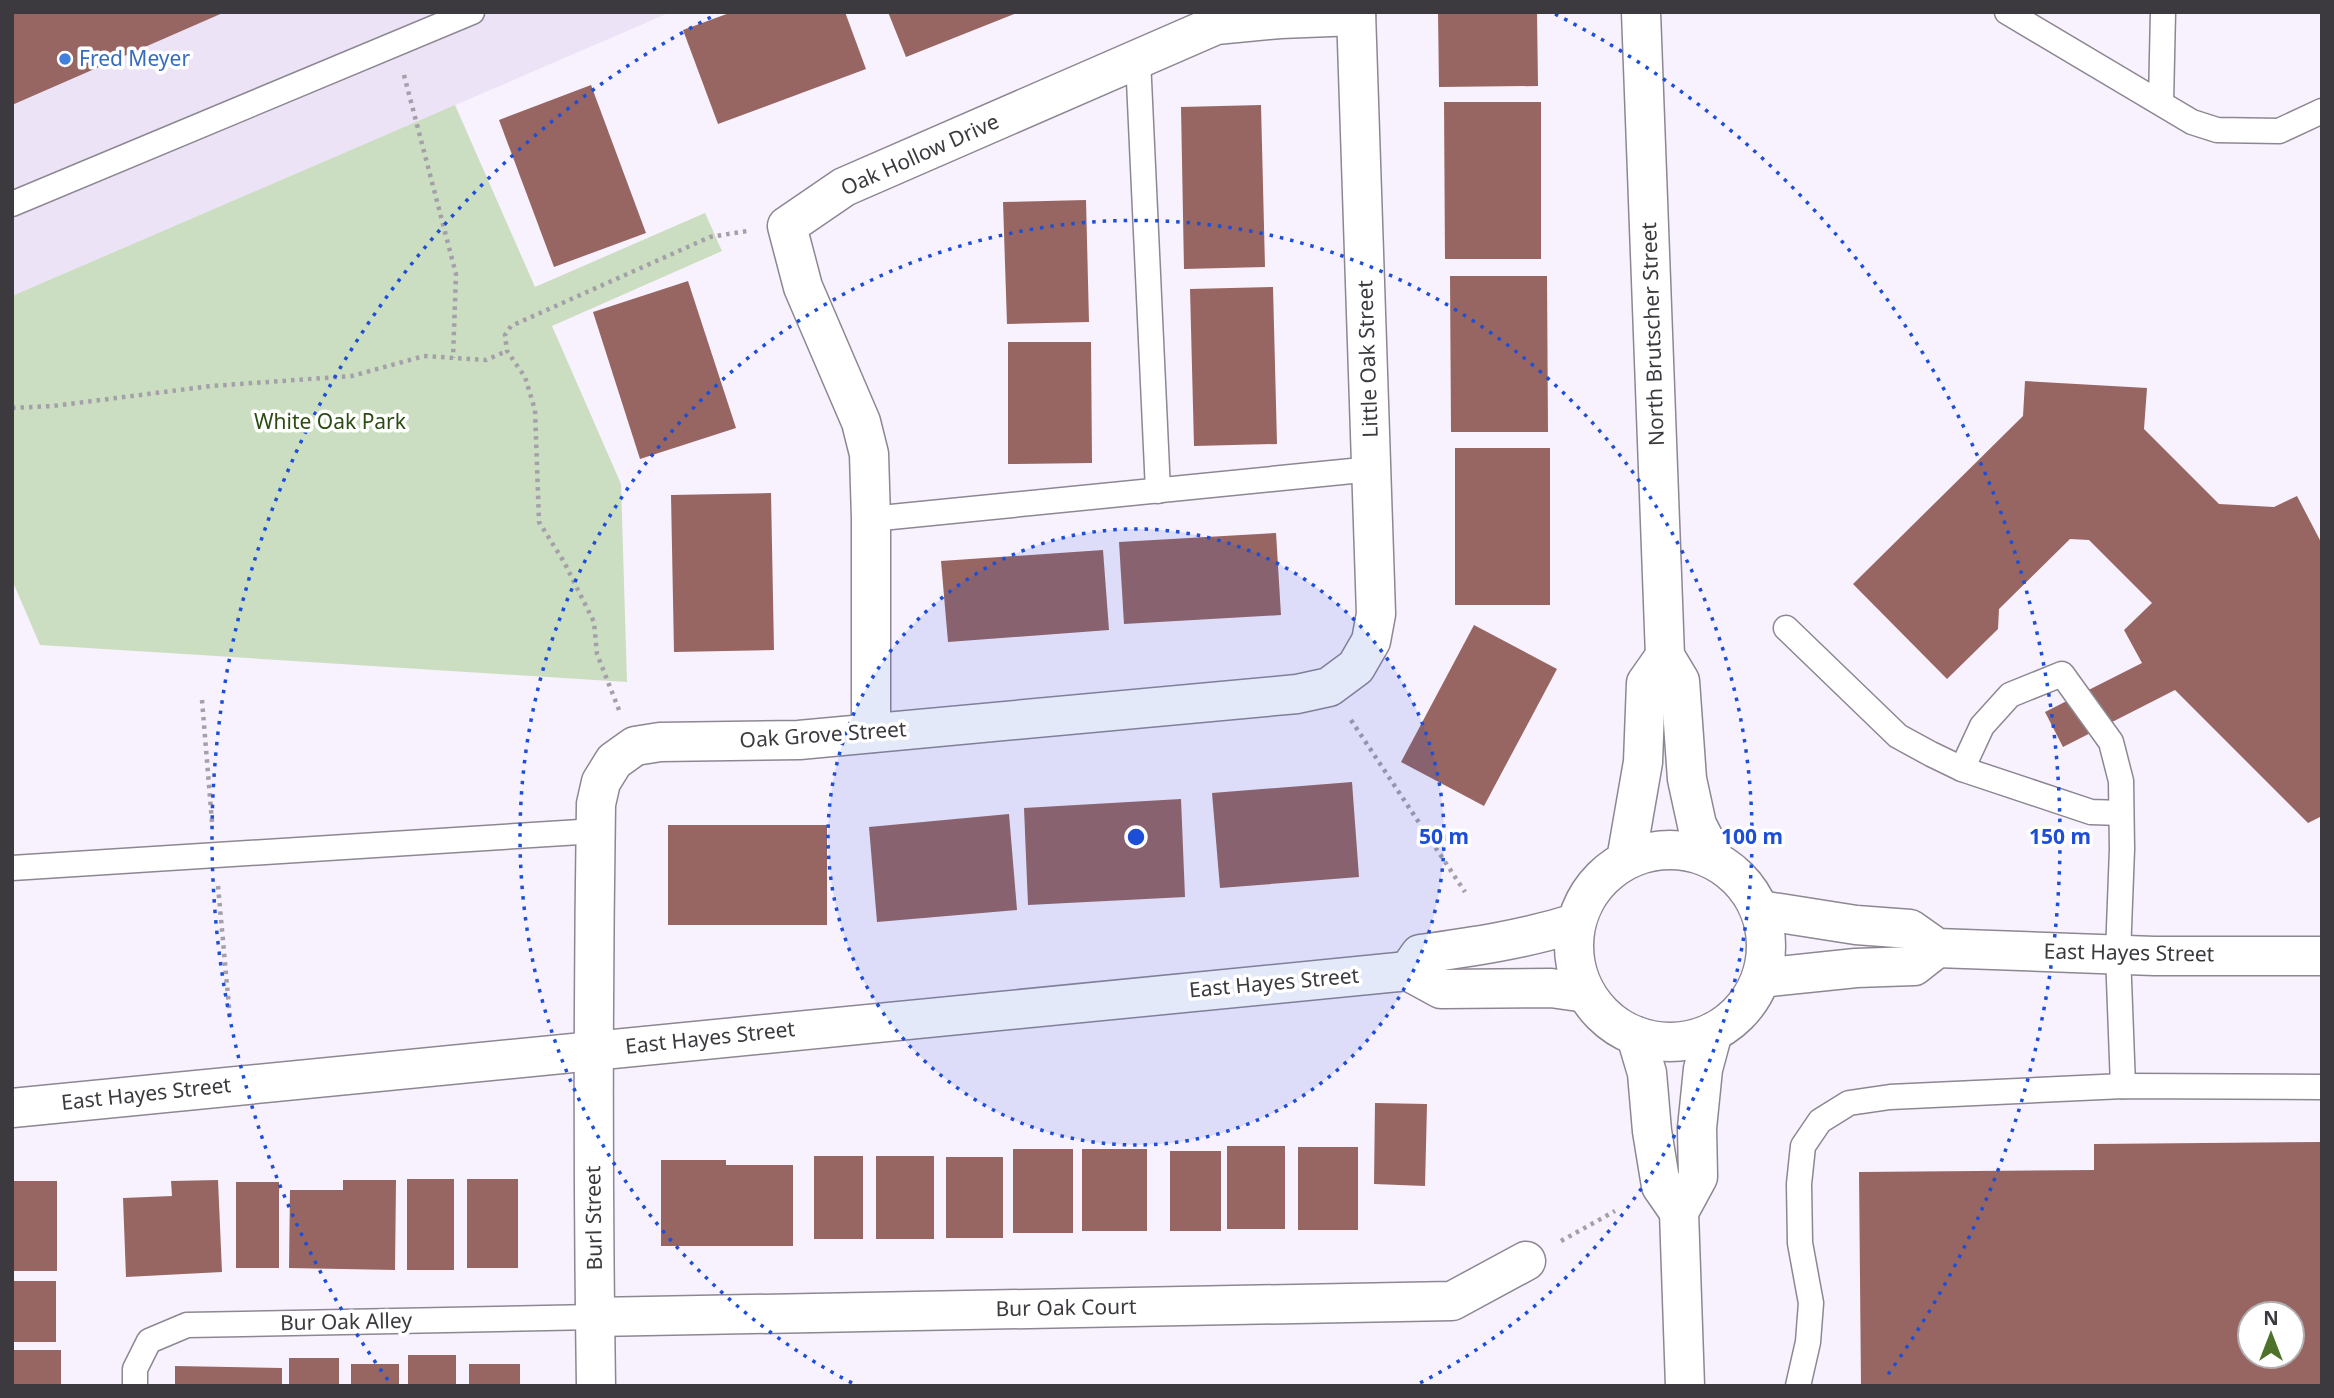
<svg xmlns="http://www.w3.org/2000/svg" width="2334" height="1398" font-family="'Noto Sans',sans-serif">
<rect width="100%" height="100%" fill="#f8f1fe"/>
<!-- built -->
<polygon fill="#ede3f7" points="12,12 671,12 12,296"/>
<!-- green -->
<polygon fill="#cbdec1" points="455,105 535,287 705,213 722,251 552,326 621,484 627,682 40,645 12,580 12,296"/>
<!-- building -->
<g fill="#986662" fill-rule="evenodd">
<polygon points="12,12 225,12 12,105"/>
<polygon points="732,12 845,12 866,69 718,124 683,30"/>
<polygon points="888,12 1019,12 906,57"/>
<polygon points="1438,12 1537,12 1538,86 1439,87"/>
<polygon points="591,85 646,233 554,267 499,120"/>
<polygon points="1444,102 1541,102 1541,259 1445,259"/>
<polygon points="1261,105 1265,267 1184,269 1181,107"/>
<polygon points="1086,200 1089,322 1007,324 1003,202"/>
<polygon points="1450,276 1547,276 1548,432 1451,432"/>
<polygon points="688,281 736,428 640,459 593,312"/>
<polygon points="1273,287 1277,444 1194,446 1190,289"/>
<polygon points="1008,342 1091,342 1092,463 1008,464"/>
<polygon points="2025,381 2147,388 2144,429 2219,504 2274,507 2297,496 2322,544 2322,816 2308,823 2175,690 2063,747 2045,712 2142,663 2124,630 2152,603 2089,540 2070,539 1999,609 1998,629 1947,679 1853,584 2023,416"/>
<rect x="1455" y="448" width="95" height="157"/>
<polygon points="771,493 774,650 674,652 671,495"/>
<polygon points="1276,533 1281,615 1124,624 1119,542"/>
<polygon points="1103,550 1109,630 948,642 941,561"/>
<polygon points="1474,625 1557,669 1484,806 1401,762"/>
<polygon points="1352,782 1359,877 1220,888 1212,793"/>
<polygon points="1181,799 1185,897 1028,905 1024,808"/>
<polygon points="1009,814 1017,910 877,922 869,827"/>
<rect x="668" y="825" width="159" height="100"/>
<polygon points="1375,1103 1427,1104 1425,1186 1374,1184"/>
<path d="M2322 1142V1386H1861L1859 1172 2094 1170V1144ZM2250 1314H2292V1356H2250Z"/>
<rect x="1227" y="1146" width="58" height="83"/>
<rect x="1298" y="1147" width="60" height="83"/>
<rect x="1013" y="1149" width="60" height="84"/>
<rect x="1082" y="1149" width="65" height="82"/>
<rect x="1170" y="1151" width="51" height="80"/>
<rect x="814" y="1156" width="49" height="83"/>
<rect x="876" y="1156" width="58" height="83"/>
<rect x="946" y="1157" width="57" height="81"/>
<polygon points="661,1160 726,1160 726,1165 793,1165 793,1246 661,1246"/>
<rect x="407" y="1179" width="47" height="91"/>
<rect x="467" y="1179" width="51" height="89"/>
<polygon points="218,1180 222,1272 126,1277 123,1198 172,1196 171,1181"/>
<polygon points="343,1180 396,1180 395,1270 289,1268 290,1190 343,1190"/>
<rect x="12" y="1181" width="45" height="90"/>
<rect x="236" y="1182" width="43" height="86"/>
<rect x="12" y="1281" width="44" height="61"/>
<rect x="12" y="1350" width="49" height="36"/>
<rect x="408" y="1355" width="48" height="31"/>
<rect x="289" y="1358" width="50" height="28"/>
<rect x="351" y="1364" width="48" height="22"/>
<rect x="469" y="1364" width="51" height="22"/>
<polygon points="175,1366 282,1368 282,1386 175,1386"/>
</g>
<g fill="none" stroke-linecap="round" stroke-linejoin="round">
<defs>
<g id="service">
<polyline points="2007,12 2192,122 2217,130 2279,131 2322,111"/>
<polyline points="1138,59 1158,491"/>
<polyline points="2161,102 2163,12"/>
<polyline points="12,204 472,12"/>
<polyline points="871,519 1372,469"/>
<polyline points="1786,628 1898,736 1931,754 1962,769 2091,812 2121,813"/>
<polyline points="1962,769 1982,726 2010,695 2062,674 2111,742 2121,781 2122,849 2118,954 2123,1086"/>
<polyline points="12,868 596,831"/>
<polyline points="135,1386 135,1369 149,1341 187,1325 595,1317"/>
<polyline points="1798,1386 1808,1342 1811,1303 1800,1243 1799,1184 1803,1146 1820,1121 1849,1103 1890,1097 2123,1086 2322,1087"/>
</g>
<g id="minor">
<polyline points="871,733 871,519 869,454 861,422 803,287 787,226 844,187 1216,25 1280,19 1356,16"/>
<polyline points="595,1317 1452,1301 1526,1261"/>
<path d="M596 1386C593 1192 593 998 596 804L601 782 614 761 635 746 660 742 799 740 1297 694 1329 687 1356 667 1371 641 1376 614 1356 12"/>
</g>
<g id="tertiary">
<polyline points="1641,12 1665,656 1680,681 1687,779 1697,825 1715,860"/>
<circle cx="1670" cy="946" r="96"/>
<polyline points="1626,860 1643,762 1646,683 1665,656"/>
<polyline points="1760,910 1856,925 1910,929 1937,948 2154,956 2322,956"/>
<path d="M1408 971 1420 954C1473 947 1525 939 1576 923"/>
<polyline points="1761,978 1856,968 1914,966 1937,948"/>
<polyline points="1636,1036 1647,1073 1652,1131 1661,1186 1679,1212"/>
<polyline points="12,1108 1408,971 1441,989 1551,988 1586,993"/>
<polyline points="1685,1386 1679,1212 1698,1177 1697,1128 1703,1069 1713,1032"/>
</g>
</defs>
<!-- service casing -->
<use href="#service" stroke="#8d8792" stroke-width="27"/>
<!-- minor casing -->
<use href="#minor" stroke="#8d8792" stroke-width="41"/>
<!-- tertiary casing -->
<use href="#tertiary" stroke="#8d8792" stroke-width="41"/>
<!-- path -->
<g stroke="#a49fa9" stroke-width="4.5" stroke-dasharray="3.5 5" stroke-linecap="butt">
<polyline points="404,75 456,274 453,358"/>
<polyline points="12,408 53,406 211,386 352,376 424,356 486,360 507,351"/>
<polyline points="202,700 212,822"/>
<polyline points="619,710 597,654 594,622 564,562 539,522 535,410 525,377 507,351 505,335 511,326 710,237 747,231"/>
<polyline points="1351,720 1465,892"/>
<polyline points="218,886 230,1018"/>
<polyline points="1561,1241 1615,1211"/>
</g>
<!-- service -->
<use href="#service" stroke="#fff" stroke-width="24"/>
<!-- minor -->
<use href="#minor" stroke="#fff" stroke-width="38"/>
<!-- tertiary -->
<use href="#tertiary" stroke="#fff" stroke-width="38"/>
</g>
<!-- distance rings -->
<circle cx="1136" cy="837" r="308" fill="#1d4ed8" fill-opacity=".12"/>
<g fill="none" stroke="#1d4ed8" stroke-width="3.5" stroke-dasharray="3.5 7">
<circle cx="1136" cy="837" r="308"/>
<path d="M852 1383A616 616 0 1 1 1420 1383"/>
<path d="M388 1380A924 924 0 0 1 717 14M1555 14A924 924 0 0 1 1884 1380"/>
</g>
<!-- markers -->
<circle fill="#3f7fe0" stroke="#fff" stroke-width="2.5" cx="65" cy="59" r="7"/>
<g text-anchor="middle" stroke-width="7" stroke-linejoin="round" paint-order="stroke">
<!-- shop labels -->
<g font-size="21" fill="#366cbe" stroke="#fff" text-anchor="start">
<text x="79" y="66">Fred Meyer</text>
</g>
<!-- street labels -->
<g font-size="21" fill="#3d3a3f" stroke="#fff">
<text transform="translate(920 155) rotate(-24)" y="7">Oak Hollow Drive</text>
<text transform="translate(1653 334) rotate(-92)" y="7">North Brutscher Street</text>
<text transform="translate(1368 359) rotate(-92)" y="7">Little Oak Street</text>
<text transform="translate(823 735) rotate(-4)" y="7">Oak Grove Street</text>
<text transform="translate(2129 953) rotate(1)" y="7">East Hayes Street</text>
<text transform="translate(1274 983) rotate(-5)" y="7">East Hayes Street</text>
<text transform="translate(710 1038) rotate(-6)" y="7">East Hayes Street</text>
<text transform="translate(146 1094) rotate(-6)" y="7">East Hayes Street</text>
<text transform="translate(594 1218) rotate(-91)" y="7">Burl Street</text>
<text transform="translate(1066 1308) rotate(-1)" y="7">Bur Oak Court</text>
<text transform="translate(346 1322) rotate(-1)" y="7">Bur Oak Alley</text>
</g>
<!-- park labels -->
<g font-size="21" fill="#2b4d12" stroke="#fff">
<text x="330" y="429">White Oak Park</text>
</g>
</g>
<circle cx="1136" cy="837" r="10" fill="#1d4ed8" stroke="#fff" stroke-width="3.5"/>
<g font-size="21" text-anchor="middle" font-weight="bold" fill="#1d4ed8" stroke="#fff" stroke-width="7" stroke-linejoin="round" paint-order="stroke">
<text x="1444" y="844">50 m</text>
<text x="1752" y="844">100 m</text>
<text x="2060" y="844">150 m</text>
</g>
<!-- border -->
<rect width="2334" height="1398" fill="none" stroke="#3d3a3f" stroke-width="28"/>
<!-- north arrow -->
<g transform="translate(2271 1335)"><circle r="33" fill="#ffffff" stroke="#b1b0b2" stroke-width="2"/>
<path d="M0-5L12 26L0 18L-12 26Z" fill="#4f722a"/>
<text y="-10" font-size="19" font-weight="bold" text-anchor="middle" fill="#3d3a3f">N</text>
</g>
</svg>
